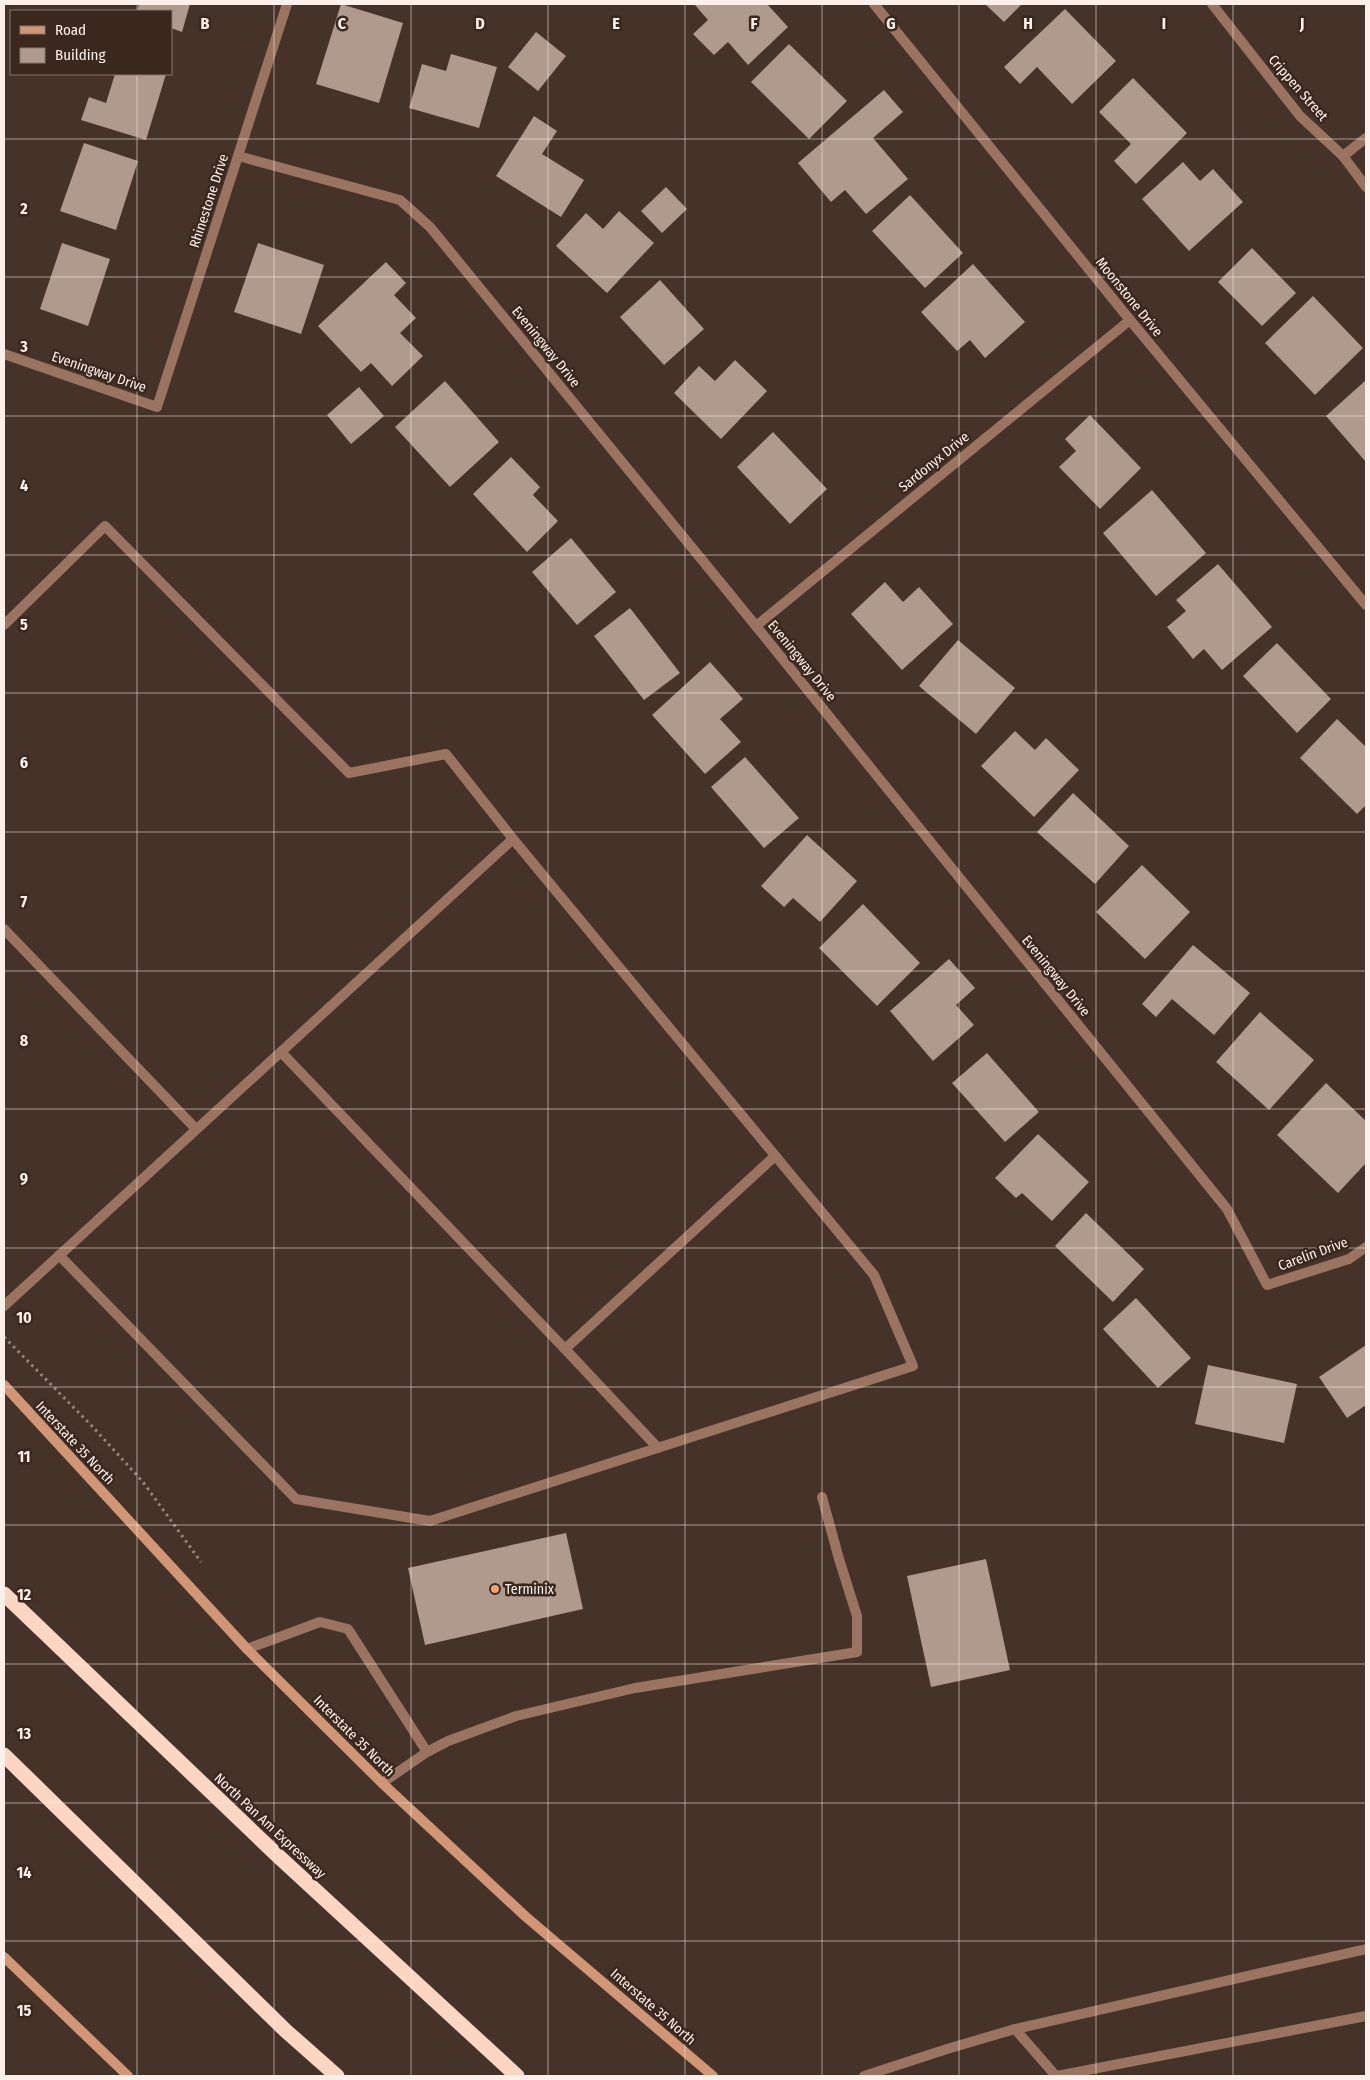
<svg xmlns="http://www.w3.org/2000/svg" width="1370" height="2080" viewBox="0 0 1370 2080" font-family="'Fira Sans Condensed',sans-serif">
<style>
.building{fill:#b0998d}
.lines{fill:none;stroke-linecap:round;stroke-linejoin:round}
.path{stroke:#98877f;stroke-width:3;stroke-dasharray:2.5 4;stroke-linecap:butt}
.service{stroke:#9a7460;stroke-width:10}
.minor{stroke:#9a7460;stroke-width:10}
.secondary{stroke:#d19676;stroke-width:10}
.motorway{stroke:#fcd6c3;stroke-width:15}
.grid{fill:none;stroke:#fdf0ea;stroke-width:1;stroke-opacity:0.55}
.poi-dot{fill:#f0a279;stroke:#3a281e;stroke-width:2}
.labels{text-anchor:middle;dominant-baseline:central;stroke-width:5;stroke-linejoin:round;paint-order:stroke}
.street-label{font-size:14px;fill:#fdf0ea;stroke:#3a281e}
.poi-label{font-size:14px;fill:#fdf0ea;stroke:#3a281e;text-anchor:start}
.grid-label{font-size:16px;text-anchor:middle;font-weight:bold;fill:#fdf0ea;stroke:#3a281e;stroke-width:5;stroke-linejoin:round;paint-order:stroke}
</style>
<rect width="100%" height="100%" fill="#453228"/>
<g class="building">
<polygon points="139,4 190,4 182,32 171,28 171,11 137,11"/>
<polygon points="341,4 403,23 379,103 316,84"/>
<polygon points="696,4 767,4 788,27 748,65 728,42 714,55 693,34 708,20 695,5"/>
<polygon points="985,4 1022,4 1004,22"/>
<polygon points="1065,9 1116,61 1072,104 1037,67 1020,84 1004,67"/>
<polygon points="536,32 566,56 538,91 508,67"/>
<polygon points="789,44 847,101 809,139 751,82"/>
<polygon points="451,54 497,67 479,128 409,108 422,64 446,71"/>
<polygon points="115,74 166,74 146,140 81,120 89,97 106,103"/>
<polygon points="1133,78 1187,133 1136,184 1114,161 1131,144 1099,112"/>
<polygon points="884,90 903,112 873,138 908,179 866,214 845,190 831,202 798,163"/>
<polygon points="534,116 557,131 542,154 584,180 561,217 496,176"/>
<polygon points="84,143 138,161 116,230 60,211"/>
<polygon points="1183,162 1200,181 1213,169 1243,202 1189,251 1142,199"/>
<polygon points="666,187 687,209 662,233 641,211"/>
<polygon points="910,195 963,253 925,288 872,231"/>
<polygon points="619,211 654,243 607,293 556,246 586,213 603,229"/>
<polygon points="62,243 110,259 88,326 40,309"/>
<polygon points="258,243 324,265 301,334 234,312"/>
<polygon points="1252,248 1296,293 1262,326 1218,282"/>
<polygon points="386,262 406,283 394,295 416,318 400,333 423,356 392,386 371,363 361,372 318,326"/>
<polygon points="973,264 1025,322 985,358 970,340 957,351 921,312"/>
<polygon points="660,280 704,329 664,365 620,317"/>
<polygon points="1313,296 1363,348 1315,395 1265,343"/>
<polygon points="735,360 767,391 721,439 674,393 699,366 715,381"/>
<polygon points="1366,380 1366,462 1326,416"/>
<polygon points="445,381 499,442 450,487 395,427"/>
<polygon points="359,387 384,416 351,444 327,415"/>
<polygon points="1090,415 1141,468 1100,509 1059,467 1076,451 1065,439"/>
<polygon points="773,432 827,489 790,524 737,467"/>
<polygon points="511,457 540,487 533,495 558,521 527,552 473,494"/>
<polygon points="1152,490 1206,553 1156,596 1103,533"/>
<polygon points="571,538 616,592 577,625 532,572"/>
<polygon points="1218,564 1272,627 1222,670 1204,649 1193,659 1167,627 1186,611 1176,600"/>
<polygon points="885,582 903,602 919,587 953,624 902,670 851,614"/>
<polygon points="630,608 680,673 644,700 594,636"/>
<polygon points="958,640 1015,688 976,734 919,686"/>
<polygon points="1277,643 1331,699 1297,733 1243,676"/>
<polygon points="710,662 743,699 720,719 741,742 705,774 652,715"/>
<polygon points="1337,719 1366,747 1366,805 1357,814 1300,758"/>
<polygon points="1015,731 1035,750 1046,738 1079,770 1034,817 981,766"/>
<polygon points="745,757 799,818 764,848 711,787"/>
<polygon points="1073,793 1129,846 1095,884 1037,832"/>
<polygon points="807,835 857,881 820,922 793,898 784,907 761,886"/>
<polygon points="1142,865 1190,912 1145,959 1096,912"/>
<polygon points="863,904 920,963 877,1006 819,948"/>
<polygon points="1193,945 1250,993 1214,1035 1172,999 1156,1017 1142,1004"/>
<polygon points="949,959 975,988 956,1005 974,1025 933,1061 890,1011"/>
<polygon points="1260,1012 1314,1060 1269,1110 1216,1062"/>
<polygon points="987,1053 1039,1112 1005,1142 952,1083"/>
<polygon points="1326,1083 1366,1121 1366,1163 1338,1193 1277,1135"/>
<polygon points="1038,1134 1089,1182 1052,1221 1022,1193 1016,1198 995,1178"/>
<polygon points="1086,1213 1144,1269 1113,1302 1055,1246"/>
<polygon points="1136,1298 1191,1358 1158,1388 1103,1329"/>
<polygon points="1366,1345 1366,1405 1347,1418 1319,1377"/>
<polygon points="1208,1365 1297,1384 1284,1443 1195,1424"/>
<polygon points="566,1533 583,1609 425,1645 408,1568"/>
<polygon points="986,1559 1010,1670 931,1687 907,1576"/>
</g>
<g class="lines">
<polyline class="path" points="4,1337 91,1425 143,1482 201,1562"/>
<g class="service">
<polyline points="4,625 105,526 349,773 446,754 513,839 4,1306"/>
<polyline points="4,929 196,1129"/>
<polyline points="281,1052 565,1349 775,1156"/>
<polyline points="59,1255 296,1499 430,1521 913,1366 874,1275 513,839"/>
<polyline points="565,1349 658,1448"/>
<polyline points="247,1649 320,1622 348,1629 427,1752"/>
<polyline points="382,1783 427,1752 448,1741 516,1716 635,1688 857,1652 857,1616 839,1559 822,1497"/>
<polyline points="1015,2029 1056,2076"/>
<polyline points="864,2076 947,2049 1015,2029 1366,1949"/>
<polyline points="1057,2076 1366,2016"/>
</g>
<g class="minor">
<polyline points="874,4 1130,320 1366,605"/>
<polyline points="1212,4 1300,116 1343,156 1366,187"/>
<polyline points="238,156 400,200 430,227 756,626 1227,1209 1267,1285 1349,1259 1366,1247"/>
<polyline points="1343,156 1366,138"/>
<polyline points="4,354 157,407 287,4"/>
<polyline points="756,626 1130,320"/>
</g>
<g class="secondary">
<polyline points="4,1385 247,1649 382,1783 525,1916 713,2076"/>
<polyline points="4,1957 128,2076"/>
</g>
<g class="motorway">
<polyline points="4,1594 277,1855 517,2076"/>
<polyline points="4,1755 286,2031 337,2076"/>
</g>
</g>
<path class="grid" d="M137,4v7M274,4v2072M411,4v2072M548,4v2072M685,4v2072M822,4v2072M959,4v2072M1096,4v2072M1233,4v2072M137,74v2002M4,139h1362M4,277h1362M4,416h1362M4,555h1362M4,693h1362M4,832h1362M4,971h1362M4,1109h1362M4,1248h1362M4,1387h1362M4,1525h1362M4,1664h1362M4,1803h1362M4,1941h1362"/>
<circle class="poi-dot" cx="495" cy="1589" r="5"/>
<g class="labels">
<g class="street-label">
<text transform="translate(1298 88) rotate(49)">Crippen Street</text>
<text transform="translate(209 201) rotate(-72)">Rhinestone Drive</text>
<text transform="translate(1129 297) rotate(51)">Moonstone Drive</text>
<text transform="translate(546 347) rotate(51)">Eveningway Drive</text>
<text transform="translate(99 372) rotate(19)">Eveningway Drive</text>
<text transform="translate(934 462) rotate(-39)">Sardonyx Drive</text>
<text transform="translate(802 661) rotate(51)">Eveningway Drive</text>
<text transform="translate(1056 976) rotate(51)">Eveningway Drive</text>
<text transform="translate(1313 1254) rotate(-20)">Carelin Drive</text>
<text transform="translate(75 1443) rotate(47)">Interstate 35 North</text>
<text transform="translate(354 1736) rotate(45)">Interstate 35 North</text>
<text transform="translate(270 1826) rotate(43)">North Pan Am Expressway</text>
<text transform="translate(653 2007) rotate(41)">Interstate 35 North</text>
</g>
<g class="poi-label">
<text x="505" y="1589">Terminix</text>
</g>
</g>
<g class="grid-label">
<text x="205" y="29">B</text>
<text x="342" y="29">C</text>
<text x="480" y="29">D</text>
<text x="616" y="29">E</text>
<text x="754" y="29">F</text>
<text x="891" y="29">G</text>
<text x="1028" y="29">H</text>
<text x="1164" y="29">I</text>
<text x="1302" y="29">J</text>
<text x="24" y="214">2</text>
<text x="24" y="352">3</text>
<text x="24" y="491">4</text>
<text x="24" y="630">5</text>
<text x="24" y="768">6</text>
<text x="24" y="907">7</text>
<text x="24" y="1046">8</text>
<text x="24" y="1184">9</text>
<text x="24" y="1323">10</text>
<text x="24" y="1462">11</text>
<text x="24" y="1600">12</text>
<text x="24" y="1739">13</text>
<text x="24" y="1878">14</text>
<text x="24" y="2016">15</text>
</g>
<rect width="1370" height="2080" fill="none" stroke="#fdf0ea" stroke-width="10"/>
<rect x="10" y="10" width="162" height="65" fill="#3a281e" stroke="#887870"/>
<rect x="20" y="26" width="25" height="8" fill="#d19676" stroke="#887870"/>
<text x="55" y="35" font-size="15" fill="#fdf0ea">Road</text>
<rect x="20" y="48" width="25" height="15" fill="#b0998d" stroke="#887870"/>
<text x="55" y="60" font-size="15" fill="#fdf0ea">Building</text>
</svg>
